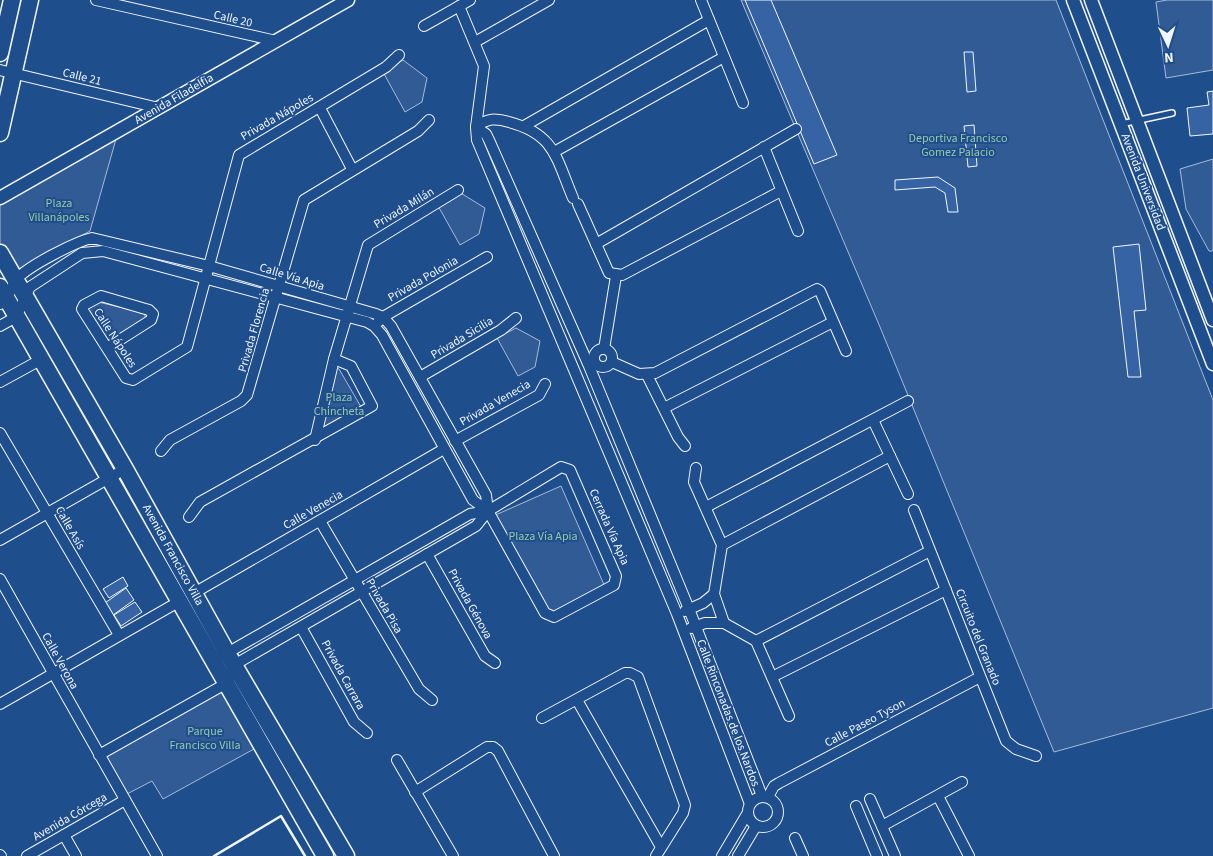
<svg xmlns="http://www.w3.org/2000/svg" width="1213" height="856" viewBox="0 0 1213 856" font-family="'Source Sans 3',sans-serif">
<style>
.built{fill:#305b95;stroke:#a8bbd7}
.building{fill:#3563a3;stroke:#f2f6ff}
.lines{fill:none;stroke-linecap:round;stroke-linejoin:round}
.service-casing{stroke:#f2f6ff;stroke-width:8}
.minor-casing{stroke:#f2f6ff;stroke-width:12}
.tertiary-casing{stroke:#f2f6ff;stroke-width:15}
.primary-casing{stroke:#f2f6ff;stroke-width:19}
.service{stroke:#1f4e8c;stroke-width:5}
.minor{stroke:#1f4e8c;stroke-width:10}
.tertiary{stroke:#1f4e8c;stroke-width:12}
.primary{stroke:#1f4e8c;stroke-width:16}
.wall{stroke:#f2f6ff;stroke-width:2.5}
.labels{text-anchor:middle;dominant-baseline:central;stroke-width:4;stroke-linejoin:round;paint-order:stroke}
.street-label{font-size:12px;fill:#f2f6ff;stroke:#1f4e8c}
.park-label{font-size:12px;fill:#97c8a6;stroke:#1f4e8c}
</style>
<rect width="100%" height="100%" fill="#1f4e8c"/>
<g class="built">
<polygon points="741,0 1056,0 1213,400 1213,708 1054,752 880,327"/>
<polygon points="1167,0 1213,0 1213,70 1166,78 1156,2"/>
<polygon points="403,60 427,78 422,102 405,112 383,72"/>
<polygon points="116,139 90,231 9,274 0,255 0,204"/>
<polygon points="1213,159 1213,251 1209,251 1186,209 1180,169"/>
<polygon points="459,192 485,208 479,234 460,245 437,204"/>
<polygon points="94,301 144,313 146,319 99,345 78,310"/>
<polygon points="516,328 540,341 535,367 518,376 497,338"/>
<polygon points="330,365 339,369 364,412 311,440"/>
<polygon points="561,486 605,587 544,619 491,517"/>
<polygon points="220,690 254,749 163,799 152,781 127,794 105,757"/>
</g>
<g class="building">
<polygon points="745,0 771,0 837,155 814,164"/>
<polygon points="964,52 973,52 976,91 967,92"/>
<polygon points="1213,91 1213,134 1190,136 1187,108 1209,105 1207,92"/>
<polygon points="974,125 977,166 968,167 964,126"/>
<polygon points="938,177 955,188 958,212 948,212 945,193 935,187 895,190 895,180"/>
<polygon points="1139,244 1146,310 1134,311 1141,377 1128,377 1113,247"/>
<polygon points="123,577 128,586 109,598 103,589"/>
<polygon points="126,588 134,600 113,615 105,603"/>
<polygon points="135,602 142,612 121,626 114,615"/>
</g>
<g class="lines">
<defs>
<polyline id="service" points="1121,124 1172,113"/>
<g id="minor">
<polyline points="96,0 276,41"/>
<polyline points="701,0 743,103"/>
<polyline points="459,6 484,66 476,127 477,140 677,614 750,804"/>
<polyline points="424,26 470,0"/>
<polyline points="475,42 549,0"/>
<polyline points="0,70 159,108"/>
<polyline points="320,108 352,169"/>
<polyline points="524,126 709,20"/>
<polyline points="476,127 486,134 489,140 589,366 689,609 762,796"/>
<path d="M476,127c11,-9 20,-9 33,-5 46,12 47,36 64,76"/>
<polyline points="764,147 798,231"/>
<polyline points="554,152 724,57"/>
<polyline points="578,204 609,273 622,275 781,191"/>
<polyline points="596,244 796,129"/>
<path d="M0,304c11,-6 9,-16 17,-25 11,-13 58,-37 75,-41l117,28 167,48 7,3 8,9 95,169 2,16 57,102 9,4 60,-32 2,-9 -46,-106 -9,-3 -73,44 -12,15 -242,139 -7,18 -128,72"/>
<polyline points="378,322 383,317 487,257"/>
<polyline points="0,326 16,317 30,287 82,253 103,251 367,322 374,326 382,335 473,500 488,511"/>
<polyline points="107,348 151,320 153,314 149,310 101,296 84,305 82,309 126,378 133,380 187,347 239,155 386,67 399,55"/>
<circle cx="603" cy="358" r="9"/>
<polyline points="604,349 616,276"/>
<polyline points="612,362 639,374 655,373 817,289 820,291 846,351"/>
<polyline points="647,375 678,437 685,446"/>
<polyline points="420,377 501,330 516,318"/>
<polyline points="0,382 42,359"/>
<polyline points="664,408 833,322"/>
<polyline points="873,420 908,494"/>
<polyline points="0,433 119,635"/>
<polyline points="315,440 334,359 368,245 458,190"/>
<polyline points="455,441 539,395 545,384"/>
<polyline points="161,451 170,440 241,401 247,395 304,200 418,131 429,120"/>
<polyline points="696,468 694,482 722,545 714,594 724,623"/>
<polyline points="706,507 908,401"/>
<polyline points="914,510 1006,741 1016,749 1036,756"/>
<polyline points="189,517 200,502 372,406 351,366 334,359"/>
<polyline points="320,521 419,689 432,700"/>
<polyline points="0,540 125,469"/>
<polyline points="722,545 890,456"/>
<polyline points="427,554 485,656 495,663"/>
<polyline points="0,579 157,856"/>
<polyline points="194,593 444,449"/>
<polyline points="685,611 703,603 714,594"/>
<polyline points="301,627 354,722 367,733"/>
<polyline points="691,628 705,623 724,623 756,641 789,716"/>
<polyline points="756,641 930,551"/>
<polyline points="222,656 470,514 488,511"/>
<polyline points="772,677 946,590"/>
<polyline points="577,700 661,847"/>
<polyline points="0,704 180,601"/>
<polyline points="542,718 625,673 630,673 638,677 685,805 683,813 656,856"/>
<polyline points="397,760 453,856"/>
<polyline points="415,792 487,747 493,747 498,751 554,856"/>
<polyline points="938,796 969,856"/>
<circle cx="763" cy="812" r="15"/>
<polyline points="768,797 774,786 779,783 980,677"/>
<polyline points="870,799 895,856"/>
<polyline points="856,806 877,856"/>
<polyline points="882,826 962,782"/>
<polyline points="64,835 76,856"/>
<polyline points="795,838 803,856"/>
<polyline points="0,855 1,856"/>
<polyline points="27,856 125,800"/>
<polyline points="722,856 747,814"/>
<polyline points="738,856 756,826"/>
</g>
<g id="tertiary">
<polyline points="1073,0 1213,364"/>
<polyline points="1091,0 1213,320"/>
<polyline points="0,198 348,0"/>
</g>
<g id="primary">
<polyline points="0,53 12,0"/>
<polyline points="0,133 30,0"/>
<polyline points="0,253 125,469 227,653 346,856"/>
<polyline points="0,287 325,856"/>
</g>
</defs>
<use href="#service" class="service-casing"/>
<use href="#minor" class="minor-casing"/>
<use href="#tertiary" class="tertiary-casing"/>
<use href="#primary" class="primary-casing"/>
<use href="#service" class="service"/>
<use href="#minor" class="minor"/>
<use href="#tertiary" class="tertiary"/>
<use href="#primary" class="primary"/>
<polyline class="wall" points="214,856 281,816 305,856"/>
</g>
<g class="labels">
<g class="street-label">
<text transform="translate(233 19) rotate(13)">Calle 20</text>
<text transform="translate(82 77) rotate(14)">Calle 21</text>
<text transform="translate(174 99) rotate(-30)">Avenida Filadelfia</text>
<text transform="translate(277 117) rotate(-30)">Privada Nápoles</text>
<text transform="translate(1143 182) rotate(69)">Avenida Universidad</text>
<text transform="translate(404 208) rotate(-31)">Privada Milán</text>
<text transform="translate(292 277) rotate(17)">Calle Vía Apia</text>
<text transform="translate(423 279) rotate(-30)">Privada Polonia</text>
<text transform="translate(254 330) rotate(-74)">Privada Florencia</text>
<text transform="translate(115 338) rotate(57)">Calle Nápoles</text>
<text transform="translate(462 338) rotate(-31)">Privada Sicilia</text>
<text transform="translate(495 403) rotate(-30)">Privada Venecia</text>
<text transform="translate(313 510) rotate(-30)">Calle Venecia</text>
<text transform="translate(609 527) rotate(66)">Cerrada Vía Apia</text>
<text transform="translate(70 528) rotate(60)">Calle Asís</text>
<text transform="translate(173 555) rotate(61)">Avenida Francisco Villa</text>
<text transform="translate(470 604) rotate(61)">Privada Génova</text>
<text transform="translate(384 606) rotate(60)">Privada Pisa</text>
<text transform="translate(978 637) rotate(68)">Circuito del Granado</text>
<text transform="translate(60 661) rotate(61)">Calle Verona</text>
<text transform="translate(343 675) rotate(61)">Privada Carrara</text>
<text transform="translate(728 713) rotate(69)">Calle Rinconadas de los Nardos</text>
<text transform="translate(865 723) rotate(-28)">Calle Paseo Tyson</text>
<text transform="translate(70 817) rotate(-30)">Avenida Córcega</text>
</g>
<g class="park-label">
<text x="958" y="138">Deportiva Francisco<tspan x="958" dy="14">Gomez Palacio</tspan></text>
<text x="59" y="203">Plaza<tspan x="59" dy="14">Villanápoles</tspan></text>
<text x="339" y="397">Plaza<tspan x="339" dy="14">Chincheta</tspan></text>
<text x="543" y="536">Plaza Vía Apia</text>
<text x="205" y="731">Parque<tspan x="205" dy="14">Francisco Villa</tspan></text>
</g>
</g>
<g transform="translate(1168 45) rotate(176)" stroke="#1f4e8c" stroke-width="4" paint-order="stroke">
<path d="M0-4L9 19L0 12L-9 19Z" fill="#f2f6ff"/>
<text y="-8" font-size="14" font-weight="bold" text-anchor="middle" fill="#f2f6ff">N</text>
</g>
</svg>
